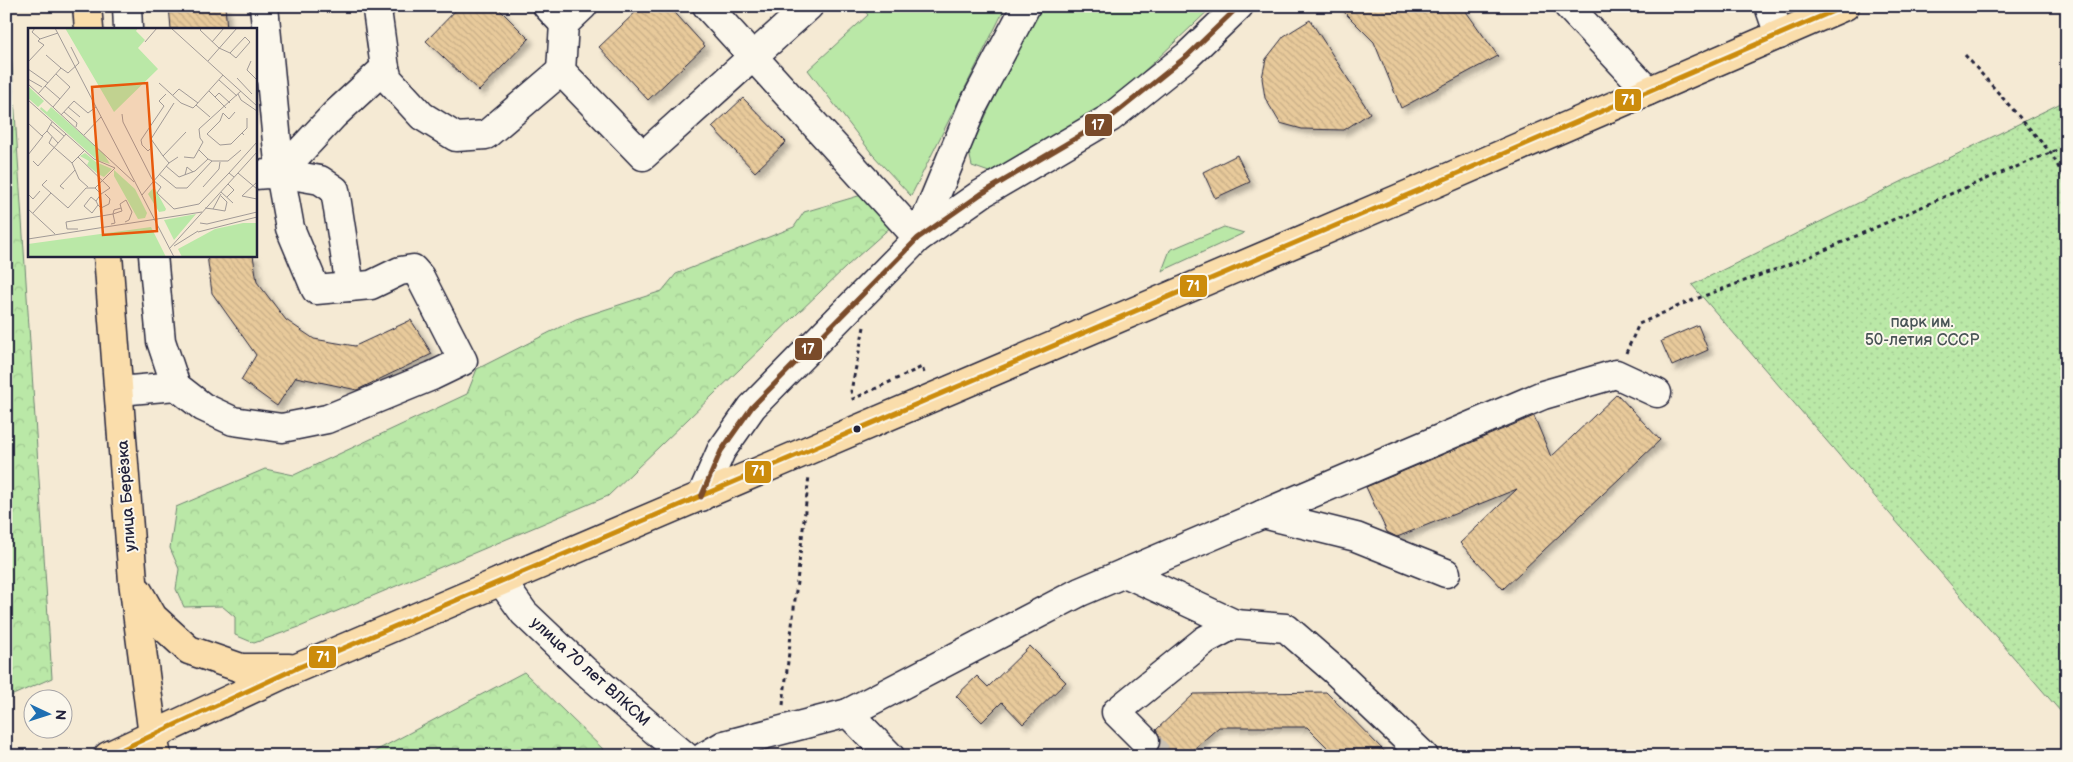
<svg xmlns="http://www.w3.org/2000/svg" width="2073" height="762" viewBox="0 0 2073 762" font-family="'Balsamiq Sans',sans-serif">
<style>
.green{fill:#bae8a7;stroke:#6e8571}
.forest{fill:url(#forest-crowns);stroke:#6e8571}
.park{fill:url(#park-dots);stroke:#6e8571}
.building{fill:url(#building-back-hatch);stroke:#22223b;filter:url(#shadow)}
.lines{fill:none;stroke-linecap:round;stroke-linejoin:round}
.minor-tunnel{stroke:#cbc2b5;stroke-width:28;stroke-dasharray:28 14;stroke-linecap:butt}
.minor-casing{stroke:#22223b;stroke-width:31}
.major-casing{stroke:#22223b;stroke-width:31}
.path{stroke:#22223b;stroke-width:3;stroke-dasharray:4 4;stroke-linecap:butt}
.minor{stroke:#fbf7ec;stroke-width:28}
.major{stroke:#faddab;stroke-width:28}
.bus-1-casing{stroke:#fbf7ec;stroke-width:9}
.bus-2-casing{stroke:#fbf7ec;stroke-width:9}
.bus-1{stroke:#cc8c0c;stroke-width:5}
.bus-2{stroke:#7a4b2a;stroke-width:5}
.bus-dot{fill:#22223b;stroke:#fbf7ec;stroke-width:2}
.labels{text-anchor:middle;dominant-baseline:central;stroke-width:4;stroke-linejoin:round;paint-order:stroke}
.park-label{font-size:16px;fill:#485456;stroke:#fbf7ec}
.street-label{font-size:16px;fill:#22223b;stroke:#fbf7ec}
.inset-road{fill:none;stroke:#a19a97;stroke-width:1}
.view{fill:#e8590c;fill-opacity:0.15;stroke:#e8590c;stroke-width:2.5}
.inset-edge{fill:none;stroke:#22223b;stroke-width:2.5}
.line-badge{stroke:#fbf7ec;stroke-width:2}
.badge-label{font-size:14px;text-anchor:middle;font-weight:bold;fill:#fff}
</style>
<defs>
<pattern id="forest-crowns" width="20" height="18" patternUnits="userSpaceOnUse" patternTransform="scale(1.25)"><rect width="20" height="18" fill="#bae8a7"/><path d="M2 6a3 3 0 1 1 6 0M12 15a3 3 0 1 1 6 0" fill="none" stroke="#a0c791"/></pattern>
<pattern id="park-dots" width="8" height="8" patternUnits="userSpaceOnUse" patternTransform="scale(1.25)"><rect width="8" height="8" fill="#bae8a7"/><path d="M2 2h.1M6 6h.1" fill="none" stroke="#a0c791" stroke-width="1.8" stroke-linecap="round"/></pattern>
<pattern id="building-back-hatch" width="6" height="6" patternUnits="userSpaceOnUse" patternTransform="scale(1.25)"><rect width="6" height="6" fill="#e8ca9b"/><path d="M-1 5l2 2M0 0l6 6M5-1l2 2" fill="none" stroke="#c7ad86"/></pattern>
<filter id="shadow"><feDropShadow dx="4.5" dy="4.5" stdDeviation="2.5" flood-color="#0004"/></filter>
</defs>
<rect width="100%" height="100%" fill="#f5ead4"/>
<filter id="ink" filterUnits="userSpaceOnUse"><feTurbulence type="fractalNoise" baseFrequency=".02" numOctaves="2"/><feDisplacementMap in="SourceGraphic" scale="10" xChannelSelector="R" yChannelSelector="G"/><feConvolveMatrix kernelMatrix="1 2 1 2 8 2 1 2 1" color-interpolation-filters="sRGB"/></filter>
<g filter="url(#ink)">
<g class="green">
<polygon points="861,6 1006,6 911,196 873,155 808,70 868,15"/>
<polygon points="1037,6 1213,6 1118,96 1062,132 989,172 972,166 969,152"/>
<polygon points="1224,227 1244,233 1162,271 1170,250"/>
</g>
<g class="forest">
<polygon points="6,6 8,6 52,678 6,698"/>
<polygon points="865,194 893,225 848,265 608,496 302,626 254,643 235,635 235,617 222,606 184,607 176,589 179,569 170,548 176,507 265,469 294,475 467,394 477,369 576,319 662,291 676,274 794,227 804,212"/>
<polygon points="524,672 610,756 366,756"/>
</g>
<polygon class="park" points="2067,100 2067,719 1692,285"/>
<g class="building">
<polygon points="169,6 225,6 227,29 171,29"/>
<polygon points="460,6 496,6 529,39 479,91 426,41"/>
<polygon points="642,6 669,6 705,46 648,100 599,47"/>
<polygon points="1338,6 1462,6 1498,56 1401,108 1374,42"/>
<polygon points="1310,20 1370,113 1344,130 1302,129 1280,123 1265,98 1262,78 1266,59 1284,36"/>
<polygon points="743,98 786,142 755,172 712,127"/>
<polygon points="1237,155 1250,182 1215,198 1203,172"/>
<polygon points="207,255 253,255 257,282 286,320 314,339 355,346 411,320 432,354 357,390 296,377 277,406 241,380 256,355 212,293"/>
<polygon points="1698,325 1708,350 1672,366 1661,341"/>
<polygon points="1617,394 1660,440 1503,589 1460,543 1517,489 1397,537 1387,532 1366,487 1534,416 1551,457"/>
<polygon points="1030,646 1066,682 1023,724 1002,702 982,722 956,696 977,676 988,687"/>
<polygon points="1326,692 1389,756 1336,756 1307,727 1219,727 1186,756 1150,756 1156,752 1160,745 1160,737 1156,730 1194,694"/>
</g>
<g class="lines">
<polyline class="minor-tunnel" points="1145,741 1159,756"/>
<defs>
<g id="minor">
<polyline points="127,6 128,29"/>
<polyline points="264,6 280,173"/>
<polyline points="381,6 377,10 385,68 388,79 422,116 456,137 486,135 561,71"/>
<polyline points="547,6 564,24 583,6"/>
<polyline points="707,6 918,238 972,108 1026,6"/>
<polyline points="1568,6 1648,91"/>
<polyline points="1769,6 1779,35"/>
<polyline points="564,24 561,71 643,156 809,6"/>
<polyline points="280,173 320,180 335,190 350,287"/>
<polyline points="280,173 334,115 385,68"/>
<polyline points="153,255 161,341 176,386 203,407 233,421 282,428 327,419 432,376 463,361 420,277 413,269 400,271 371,285 316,290 290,228 280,173 255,175"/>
<polyline points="119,391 176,386"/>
<polyline points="701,497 721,451 752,407 918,238 981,194 1110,118 1187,56 1239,6"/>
<polyline points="1263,514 1356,537 1446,573"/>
<polyline points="1125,573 1235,624"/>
<polyline points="501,581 524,613 584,670 685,756"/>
<polyline points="848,713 890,756"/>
<polyline points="1145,741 1116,712 1205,640 1235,624 1286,628 1333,669 1424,756"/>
<polyline points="705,756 724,745 848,713 1080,592 1543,395 1616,374 1657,393"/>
</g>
<g id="major">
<polyline points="87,6 89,29"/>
<polyline points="108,255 133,581 153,736 157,756"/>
<polyline points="138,591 153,617 189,650 241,668 289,668"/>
<polyline points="108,756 297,668 1424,188 1845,6"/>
</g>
</defs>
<use href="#minor" class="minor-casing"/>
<use href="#major" class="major-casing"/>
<g class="path">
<polyline points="1965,55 2051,153 2067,183"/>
<polyline points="864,327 851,391 853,399 922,367 925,376"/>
<polyline points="1626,353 1639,324 1685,303 1809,257 1955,192 2067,146"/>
<polyline points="783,705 809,476"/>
</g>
<use href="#minor" class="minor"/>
<use href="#major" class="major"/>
<defs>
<polyline id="bus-1" points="108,756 297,668 1424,188 1845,6"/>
<polyline id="bus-2" points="701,497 721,451 752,407 918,238 981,194 1110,118 1187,56 1239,6"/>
</defs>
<use href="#bus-1" class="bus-1-casing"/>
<use href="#bus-2" class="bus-2-casing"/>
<use href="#bus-1" class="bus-1"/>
<use href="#bus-2" class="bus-2"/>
</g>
</g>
<circle class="bus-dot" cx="857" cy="429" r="4.5"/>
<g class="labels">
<g class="park-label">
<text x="1922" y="322">парк им.<tspan x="1922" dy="18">50-летия СССР</tspan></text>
</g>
<g class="street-label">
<text transform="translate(127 496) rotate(-94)">улица Берёзка</text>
<text transform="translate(590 672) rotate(42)">улица 70 лет ВЛКСМ</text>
</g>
</g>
<g transform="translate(28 28)">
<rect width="229" height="229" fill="#f5ead4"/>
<path d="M0,58l16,15 -6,6 -10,-9zM13,79l6,5 4,-5 53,47 6,10 -13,-4 -57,-51zM57,125l11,9 16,7 -8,8 -6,-3 -11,-9 2,-4 -9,-5z" fill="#bae8a7"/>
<path d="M86,142l21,19 12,24 -2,5 -7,1 -24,-43zM126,159l12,22 -1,2 -6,1 -11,-18zM168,186l-22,26 -10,-20zM215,195h14v34h-75l-4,-8 37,-20zM123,199l15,30h-138v-13z" fill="#bae8a7"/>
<path d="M37,0h73l-2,3 9,9 -7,8 20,21 -44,43z" fill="#bae8a7"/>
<path class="inset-road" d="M7,0l-3,4 8,7 18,-6M27,0l119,229M143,0l86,78M174,0l-2,2 19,18 11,5 15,-16 5,5 -14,16 -6,-5M117,14l12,-14M184,14l12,-14M180,33l29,-33M223,33l-4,9 10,10M0,34l16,-17 -6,-4 2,-2M33,40l7,5 11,-10 -8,-16M0,41l20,14M209,50l15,16M0,51l14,8M191,52l18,16M131,55l22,20 12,5 3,-3 14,12M0,56l106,98M17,58l15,13M181,63l17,17M10,66l23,-26 -15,-13M210,66l3,6 16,11M145,67l6,-6 19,14M187,69l4,-4 11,10M0,72l66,59 21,9 -20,20 6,6 -5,7 -5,-4 -7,9 8,7 6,-8 -2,-4M168,77l27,-30M25,79l17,-20 -14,-13M40,79l12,10M36,84l13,11 -1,4M195,85l-3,8 -13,13 13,11 11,-1 11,-11 2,2M195,85l6,6 6,-7M94,86l1,8 29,57 9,8 -4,6 17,16 25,-5 30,-31M33,87l13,-14 14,12 8,-6M24,94l-5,9 11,12M0,95l14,13 5,-5M22,96l14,12M214,105l5,-5v-10M56,107l17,-18M24,109l-3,6 23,20 12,-12M122,121l-2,2 -6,-6 -1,-5 23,-34 -5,-5 7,-7M0,127l15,-19M135,128l-12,-17 23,-36M50,129l32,31 -9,6M156,129l10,1 9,-16 -3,-4 -1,-9 42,-38M5,133l5,5 28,-32M184,133h16l13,-11M44,135l7,16 9,8M141,135l-6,-7 23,-24M138,138l13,11 16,-6 13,-12 -9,-9M210,145l19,16M131,146l17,14h11l25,-27 -4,-2M157,147l2,-8 6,5M206,149l-5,-4 28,-31M19,152l-5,5 9,8M229,154l-15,14 15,3M175,159l16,-18 1,-7M36,161l-4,-3 15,-16M193,164l12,11M0,166l5,5 7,-8M114,167l27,-32 9,-6M199,169l7,-7 -6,-6M70,177l3,3 8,-4 1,-5 -5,-5M177,180l8,1 8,-15M0,181l27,25M185,181l12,2 2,-9 -6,-6M5,185l18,-20 17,15 18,-20h9M172,195l7,1 50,-12M83,196l4,-1 -2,-9 9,-3 -2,-7 6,-4 6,12 -3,8 -4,2M50,201h-11l-1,-7 47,-8 1,-4 7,-2M170,204l59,-15M0,211l174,-27M146,218l24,-15M141,221l88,-97"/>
<path class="view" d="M119,55l10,148 -54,4 -11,-148z"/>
<rect width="229" height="229" class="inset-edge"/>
</g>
<g class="line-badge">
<rect x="1614" y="88" width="28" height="24" rx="5" fill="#cc8c0c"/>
<rect x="1084" y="113" width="29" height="24" rx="5" fill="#7a4b2a"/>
<rect x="1179" y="274" width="29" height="24" rx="5" fill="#cc8c0c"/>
<rect x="794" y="337" width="29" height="24" rx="5" fill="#7a4b2a"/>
<rect x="744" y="460" width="28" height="24" rx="5" fill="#cc8c0c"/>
<rect x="308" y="645" width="29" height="24" rx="5" fill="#cc8c0c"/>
</g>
<g class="badge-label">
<text x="1628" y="105">71</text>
<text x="1098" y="130">17</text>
<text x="1193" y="291">71</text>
<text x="808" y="354">17</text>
<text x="758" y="476">71</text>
<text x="323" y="662">71</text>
</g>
<rect width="2073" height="762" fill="none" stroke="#fbf7ec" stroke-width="25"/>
<rect x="12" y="12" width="2048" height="737" fill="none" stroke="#22223b" stroke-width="2" filter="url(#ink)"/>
<g transform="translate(48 714) rotate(94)"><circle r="24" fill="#fbf7ec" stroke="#a4a2a5"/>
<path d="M0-4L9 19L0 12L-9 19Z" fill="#1f6fb2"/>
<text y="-8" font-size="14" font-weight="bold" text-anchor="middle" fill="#22223b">N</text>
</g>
</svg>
